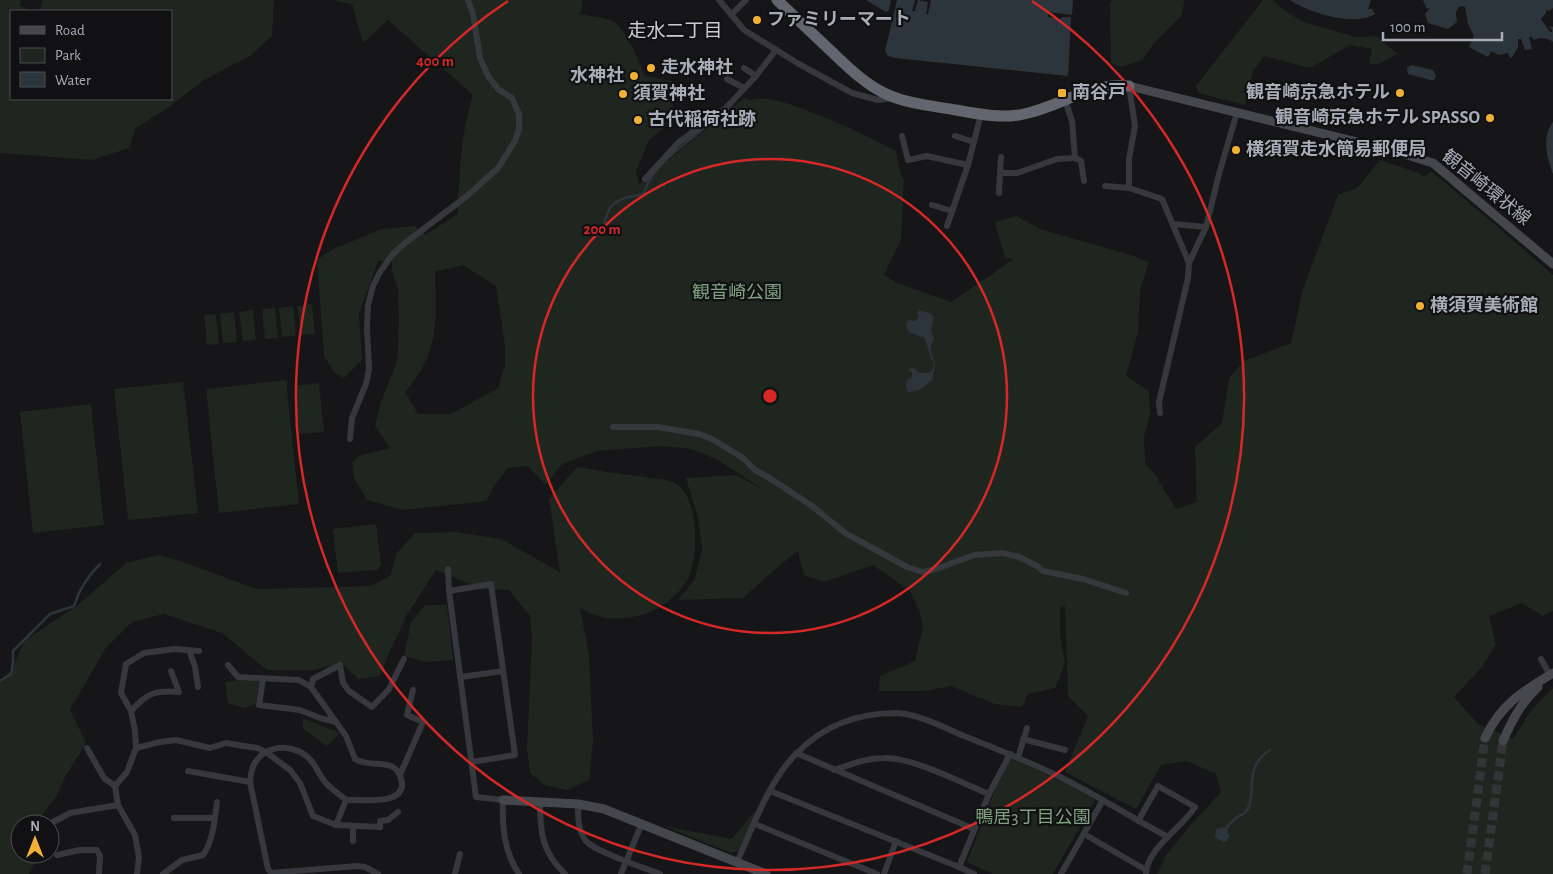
<svg xmlns="http://www.w3.org/2000/svg" width="1553" height="874" viewBox="0 0 1553 874" font-family="'Alegreya Sans','Noto Sans JP',sans-serif">
<style>
.green{fill:#1e261f;fill-rule:evenodd}
.water{fill:#2c353c}
.lines{fill:none;stroke-linecap:round;stroke-linejoin:round}
.stream{stroke:#2c353c;stroke-width:2.5}
.secondary-tunnel{stroke:#333438;stroke-width:9;stroke-dasharray:9 4.5;stroke-linecap:butt}
.street{stroke:#37383d;stroke-width:6}
.secondary{stroke:#45474d;stroke-width:9}
.highway{stroke:#63666e;stroke-width:11}
.ring{fill:none;stroke:#d62828;stroke-width:2.5}
.poi-dot{fill:#f2b134;stroke:#111113;stroke-width:2}
.labels{text-anchor:middle;dominant-baseline:central;stroke-width:4.5;stroke-linejoin:round;paint-order:stroke}
.poi-label{font-size:18px;font-weight:bold;fill:#a8adb8;stroke:#111113;text-anchor:start}
.street-label{font-size:18px;fill:#a8adb8;stroke:#111113}
.park-label{font-size:18px;fill:#7fa381;stroke:#111113}
.neighbourhood-label{font-size:19px;fill:#c9ccd4;stroke:#111113}
.centre{fill:#d62828;stroke:#111113;stroke-width:2.5}
.ring-label{font-size:15px;text-anchor:middle;font-weight:bold;fill:#d62828;stroke:#111113;stroke-width:4.5;stroke-linejoin:round;paint-order:stroke}
</style>
<rect width="100%" height="100%" fill="#161618"/>
<g class="green">
<polygon points="0,0 21,0 20,6 32,11 11,11 11,99 171,99 171,11 39,11 43,0 274,0 272,36 250,56 204,80 169,107 136,128 129,148 92,160 0,153"/>
<path d="M332,0h250v9l-3,5c10,2 22,3 31,6 16,6 29,41 35,56l32,6 -8,42 -20,16 -13,31 3,13 105,-86 7,2c23,-11 120,38 145,51l4,20 4,9 -3,60 -17,35 13,8 54,19 63,-43 -9,-1 -10,-36 21,-6 27,14 88,25 18,7 -9,28 -2,42 -12,44 23,15 1,24 -6,21 1,28 9,9 22,36 21,-7 -2,-55 27,-24 7,-45 15,-17 47,-18 12,-54 35,-94 19,-7 23,-28 39,13 5,4 7,-6 61,51 61,53v336l-10,5 -21,-13 -33,13 7,29 -15,23 -27,29 24,27 35,15 19,-30 21,-21v186h-396l10,-20 22,-27 32,-35 -5,-18 -29,-13 -26,4 -25,44 -71,-37 23,-56 -20,-20 -3,-90 -5,2v26l5,29 -10,25 -27,6 -6,13 -27,-3 -44,-18 -26,5h-46l1,-15 35,-15 8,-34 -3,-15 -10,-21 -37,-26 -49,17 -20,-7 -5,-19v-5l-7,4 -49,43 -65,2 17,-21 7,-31 -4,-30 -12,-40 50,-3 30,16 -50,-32 -25,-10 -30,-3 -65,5 -35,14 -15,20 -18,-19 -20,2 -14,18 -7,15 -84,9 -36,-10 -13,-22 -2,-16 7,-6 31,-8 -15,-22 6,-24 16,-41 2,-38 -1,-35 -6,-16v-11h-14l-19,53 3,46 -18,18 -9,-5 -11,-17 -7,-96 14,-10 51,-21 33,-3 10,9 33,-21c1,-37 3,-83 15,-119l-85,-75 -25,23 -11,-39zM463,265l33,21 9,60v20l-7,22 -47,26h-33l-13,-22c35,-40 31,-70 30,-120z"/>
<polygon points="1113,0 1185,0 1181,16 1154,43 1142,60 1121,67 1111,63 1110,2"/>
<polygon points="1263,0 1272,0 1288,13 1304,22 1356,37 1376,36 1398,54 1376,65 1369,63 1372,49 1350,45 1310,68 1264,56 1253,71 1245,105 1198,93 1196,86"/>
<polygon points="312,304 315,334 301,335 297,306"/>
<polygon points="293,306 296,336 282,337 279,308"/>
<polygon points="275,308 278,338 265,339 262,309"/>
<polygon points="253,310 256,340 243,341 239,312"/>
<polygon points="234,312 237,342 223,343 220,314"/>
<polygon points="216,314 219,344 207,345 204,315"/>
<polygon points="286,380 299,504 219,513 206,389"/>
<polygon points="183,382 198,513 128,520 114,389"/>
<polygon points="319,383 324,432 299,434 294,386"/>
<polygon points="91,404 104,525 33,533 20,412"/>
<path d="M577,467c23,4 45,7 68,10 8,2 18,2 26,4 28,10 28,70 19,93 -13,30 -50,48 -82,44 -10,-1 -20,-6 -28,-10l9,46 4,88 -4,38 -22,10 -22,-5 -15,-12 -3,-24 5,-112 -2,-21 -21,-26 -26,-1 -47,-19 -28,43 -20,42 -8,21 -22,3 -17,-16 -27,7h-47l-45,-37 -58,-19 -32,8 -27,27 -35,61 16,33 -21,34 -9,20 -21,27h-15v30h12l3,8 -6,12h-29v-194l12,-10 12,-29 54,-36 48,-42 33,-8 24,7 74,27 114,-3 19,-10 7,-23 18,-20 41,-1 45,7 59,33 -11,-73z"/>
<polygon points="376,524 381,565 377,570 338,573 333,529"/>
<polygon points="425,605 447,605 453,660 425,662 404,656 411,622"/>
<polygon points="238,680 259,681 256,703 245,708 228,703 225,682"/>
<polygon points="303,718 340,733 327,746 303,729"/>
<polygon points="1010,758 1065,783 1094,799 1094,802 1053,874 993,874 967,862 1007,759"/>
<polygon points="762,803 740,850 731,853 664,826 732,839"/>
</g>
<g class="water">
<polygon points="866,0 891,0 889,10 886,12"/>
<polygon points="897,0 915,0 912,11 915,11 918,0 928,2 926,14 928,14 931,0 1073,0 1072,15 1048,12 1048,17 1061,19 1062,17 1071,17 1068,76 895,58 888,56 885,51"/>
<path d="M1290,0h81l-3,9h4l3,5c-20,13 -66,-1 -85,-14z"/>
<path d="M1423,0h130v8l-4,3 -3,-1v3l-5,6 9,13h2v-2l-3,-4 4,1v15c-4,-4 -14,-5 -19,-2l-3,-4 -2,2 3,11 -7,1 -4,-11h-3v8l-5,9 -3,2 -2,-5 -9,2 -8,-4 -3,6 -19,-10 5,-11 -6,-12 -3,-17 -4,-1c-7,4 -5,9 -4,16l-9,7 -20,-6 -3,-9 5,-6 -3,1z"/>
<polygon points="1411,65 1433,70 1436,76 1434,80 1430,80 1408,74 1407,68"/>
<path d="M1553,122v52c-6,-16 -12,-37 0,-52z"/>
<path d="M920,310l11,4 3,4 -3,12 3,9c-10,14 7,21 -1,34v6c-8,7 -14,13 -25,13l-2,-6 1,-6 5,-3v-4l-4,-4 6,-1 5,5 11,-1 3,-4 1,-5c-6,-8 -5,-17 -10,-25l-15,-6 -3,-6 1,-4 3,-2 4,2 5,-5 -2,-4z"/>
<polygon points="1225,827 1227,827 1229,836 1227,841 1223,842 1215,837 1216,829"/>
</g>
<g class="lines">
<g class="stream">
<path d="M603,230c4,-19 5,-27 25,-33 6,-1 11,-1 16,-4 8,-29 42,-48 62,-67"/>
<path d="M0,681l11,-7 2,-11v-12l37,-37 24,-8c5,-17 14,-30 26,-42"/>
<path d="M1227,827c2,-2 5,-6 8,-8 3,-3 7,-4 10,-6 14,-16 -4,-45 25,-63"/>
</g>
<g class="secondary-tunnel">
<polyline points="1467,874 1485,738"/>
<polyline points="1485,874 1503,741"/>
</g>
<g class="street">
<polyline points="719,0 744,30 799,64 852,93 878,100 892,98"/>
<polyline points="731,15 746,0"/>
<polyline points="744,68 756,76"/>
<polyline points="727,79 744,88"/>
<polyline points="1129,86 1135,126 1129,159 1129,188 1162,199 1189,263"/>
<polyline points="684,119 694,130"/>
<polyline points="902,136 908,160 927,156 968,165"/>
<polyline points="955,136 974,142"/>
<polyline points="1001,157 1000,173 1017,173 1057,159 1075,158 1072,121 1065,100"/>
<polyline points="1075,158 1081,161 1084,181"/>
<polyline points="645,179 678,143 726,108 756,76 776,50"/>
<polyline points="1105,186 1129,188"/>
<polyline points="999,193 1000,173"/>
<polyline points="932,205 952,211"/>
<polyline points="1173,224 1206,227"/>
<polyline points="947,226 968,165 981,114"/>
<polyline points="1160,413 1159,402 1188,278 1189,263 1206,227 1219,174 1236,116"/>
<polyline points="613,427 658,427 699,434 712,439 743,458 755,470 768,477 812,506 845,533 907,567 923,572 936,569 974,555 1003,553 1019,557 1037,566 1043,571 1083,579 1126,593"/>
<polyline points="350,439 352,418 366,384 369,369 367,328 368,305 373,286 380,272 392,255 405,243 467,196 498,168 515,141 519,129 519,114 512,98 498,89 488,76 480,58 473,14 468,0"/>
<path d="M448,569l1,22 27,206 27,3c-1,26 1,52 16,74"/>
<polyline points="449,591 491,584 515,755 472,762"/>
<polyline points="189,650 195,667 198,687"/>
<polyline points="1541,659 1550,675"/>
<path d="M228,665l10,12 61,3 12,7 35,49 9,23c14,8 26,2 38,8 5,3 8,10 9,16 2,23 -41,16 -56,17 -7,-6 -15,-11 -21,-18 -5,-6 -8,-14 -13,-20 -10,-14 -31,-18 -46,-10 -12,7 -15,17 -16,30l18,87 3,4 86,-7 8,1 13,7"/>
<polyline points="461,677 503,671"/>
<polyline points="263,679 259,705 300,710 320,718 336,722"/>
<polyline points="311,687 313,679 340,665 343,683 349,691 372,707 389,689 404,659"/>
<path d="M131,711c16,-18 24,-21 48,-19l-8,-21"/>
<polyline points="1023,739 1065,750"/>
<polyline points="87,748 104,778 115,786 118,805 135,835 139,858 137,874"/>
<polyline points="136,748 160,742 176,740 210,748 226,743 257,748 266,752 290,770 300,783 313,816 336,825 380,827 380,821 388,820 398,812"/>
<polyline points="796,753 974,829"/>
<polyline points="1018,758 1027,728"/>
<path d="M834,770c16,-5 32,-12 49,-12 27,-2 79,25 106,36"/>
<polyline points="188,771 250,782"/>
<polyline points="400,775 423,722 407,715 413,690"/>
<polyline points="115,786 127,772 136,748 135,731 131,711 121,693 126,664 144,653 174,649 199,651"/>
<polyline points="770,791 959,867 974,874"/>
<path d="M540,803c0,29 2,49 25,71"/>
<path d="M578,804c0,13 0,27 8,37 10,11 58,27 74,33"/>
<polyline points="174,818 215,818"/>
<path d="M1138,821l20,-35 37,21c-13,21 -48,41 -49,67"/>
<polyline points="53,822 70,813 118,805"/>
<polyline points="755,824 877,874"/>
<polyline points="336,825 346,800"/>
<polyline points="1084,834 1146,870"/>
<polyline points="353,841 353,827"/>
<polyline points="57,855 80,850 97,850 100,856 99,874"/>
<path d="M737,862c16,-35 32,-82 60,-109 26,-27 61,-40 99,-40 23,1 47,14 68,23 33,13 66,26 98,42 36,18 70,40 106,59"/>
<polyline points="959,867 989,794 1010,754"/>
<path d="M163,874l19,-14 21,-5c10,-14 12,-36 14,-53"/>
<polyline points="455,874 460,854"/>
<polyline points="621,874 642,823"/>
<polyline points="884,874 896,841"/>
<polyline points="1061,874 1103,800"/>
</g>
<g class="secondary">
<polyline points="1129,86 1394,151 1433,163 1553,264"/>
<path d="M1485,738c16,-34 37,-46 68,-65"/>
<path d="M1503,741c9,-21 18,-38 35,-54"/>
<polyline points="503,800 578,804 604,809 766,874"/>
</g>
<path class="highway" d="M777,0c18,17 37,35 55,52 17,16 33,32 54,42 22,10 47,12 70,16 22,4 46,9 68,4 38,-8 65,-32 105,-28"/>
</g>
<g class="ring">
<circle cx="770" cy="396" r="237"/>
<path d="M1032 1A474 474 0 1 1 508 1"/>
</g>
<g class="poi-dot">
<circle cx="757" cy="20" r="5"/>
<circle cx="651" cy="68" r="5"/>
<circle cx="634" cy="76" r="5"/>
<rect x="1057" y="88" width="10" height="10" rx="2.5"/>
<circle cx="1400" cy="93" r="5"/>
<circle cx="623" cy="94" r="5"/>
<circle cx="1490" cy="118" r="5"/>
<circle cx="638" cy="120" r="5"/>
<circle cx="1236" cy="150" r="5"/>
<circle cx="1420" cy="306" r="5"/>
</g>
<g class="labels">
<g class="poi-label">
<text x="767" y="20">ファミリーマート</text>
<text x="661" y="68">走水神社</text>
<text x="624" y="76" text-anchor="end">水神社</text>
<text x="1072" y="93">南谷戸</text>
<text x="1390" y="93" text-anchor="end">観音崎京急ホテル</text>
<text x="633" y="94">須賀神社</text>
<text x="1480" y="118" text-anchor="end">観音崎京急ホテル SPASSO</text>
<text x="648" y="120">古代稲荷社跡</text>
<text x="1246" y="150">横須賀走水簡易郵便局</text>
<text x="1430" y="306">横須賀美術館</text>
</g>
<g class="street-label">
<text transform="translate(1486 188) rotate(39)">観音崎環状線</text>
</g>
<g class="park-label">
<text x="737" y="293">観音崎公園</text>
<text x="1033" y="818">鴨居3丁目公園</text>
</g>
<g class="neighbourhood-label">
<text x="675" y="31">走水二丁目</text>
</g>
</g>
<circle cx="770" cy="396" r="8" class="centre"/>
<g class="ring-label">
<text x="435" y="66">400 m</text>
<text x="602" y="234">200 m</text>
</g>
<rect x="10" y="10" width="162" height="90" fill="#111113" stroke="#4d4f55"/>
<rect x="20" y="26" width="25" height="8" fill="#45474d" stroke="#4d4f55"/>
<text x="55" y="35" font-size="15" fill="#a8adb8">Road</text>
<rect x="20" y="48" width="25" height="15" fill="#1e261f" stroke="#4d4f55"/>
<text x="55" y="60" font-size="15" fill="#a8adb8">Park</text>
<rect x="20" y="72" width="25" height="15" fill="#2c353c" stroke="#4d4f55"/>
<text x="55" y="85" font-size="15" fill="#a8adb8">Water</text>
<g transform="translate(35 839)"><circle r="24" fill="#111113" stroke="#4d4f55"/>
<path d="M0-4L9 19L0 12L-9 19Z" fill="#f2b134"/>
<text y="-8" font-size="14" font-weight="bold" text-anchor="middle" fill="#a8adb8">N</text>
</g>
<path d="M1383 32v8h119v-8" fill="none" stroke="#a8adb8" stroke-width="2.5"/>
<text x="1390" y="32" font-size="15" fill="#a8adb8" stroke="#111113" stroke-width="4" paint-order="stroke">100 m</text>
</svg>
